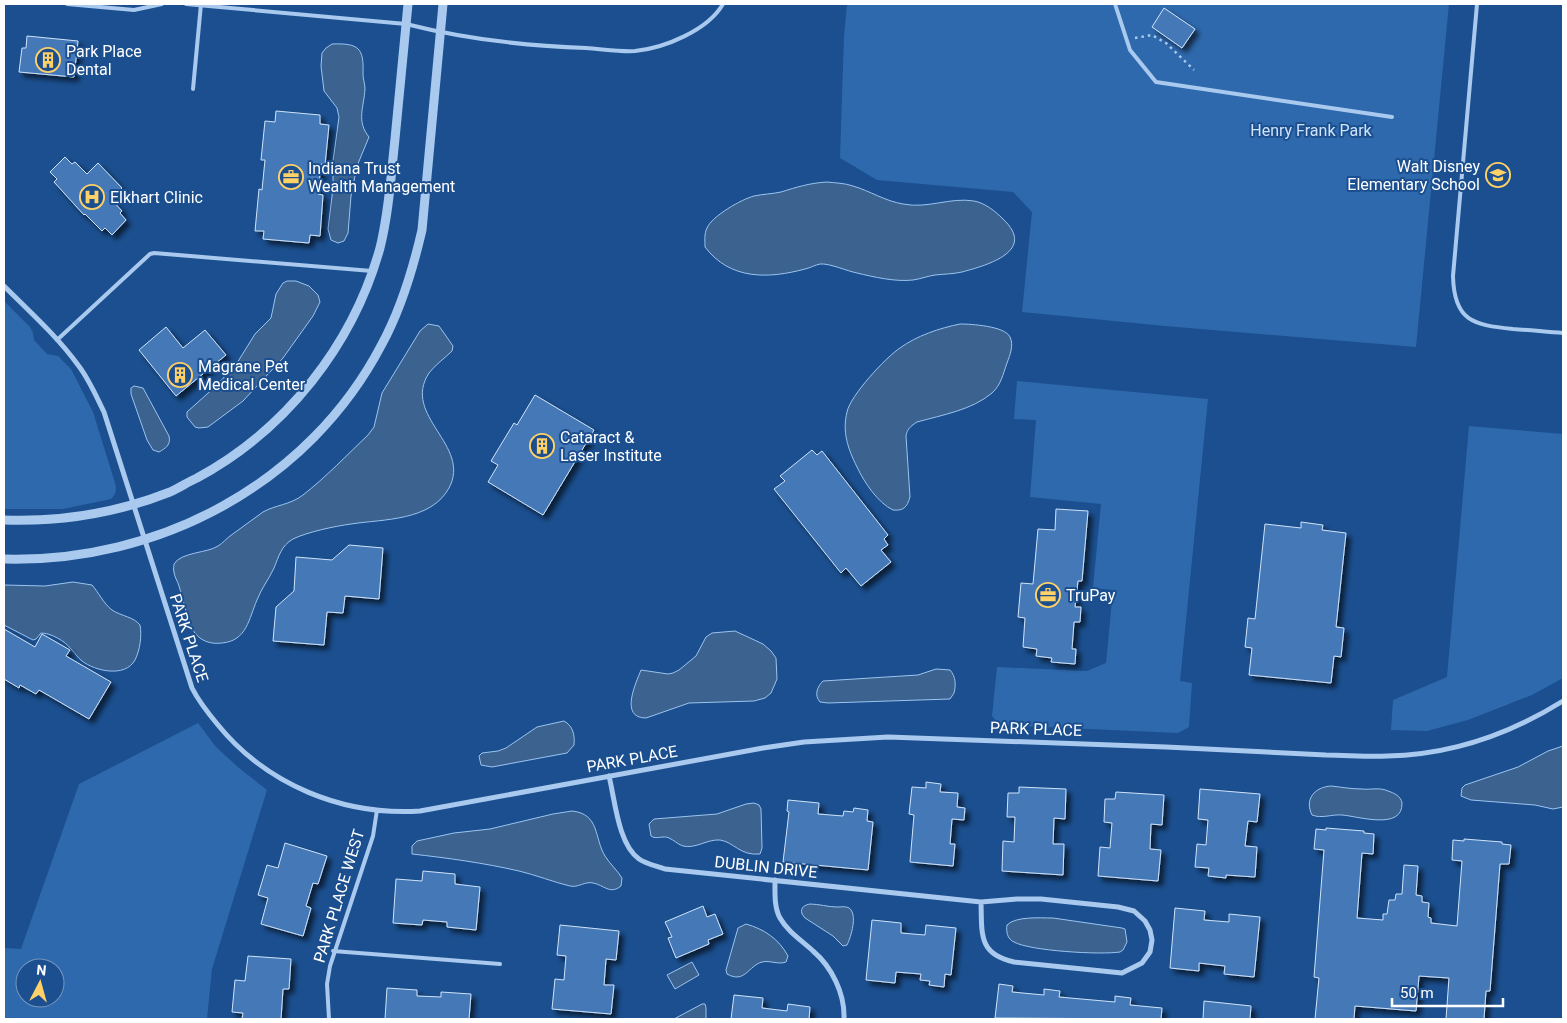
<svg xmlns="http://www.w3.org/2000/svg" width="1567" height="1023" viewBox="0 0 1567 1023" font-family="Roboto,sans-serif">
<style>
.green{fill:#2e69ad;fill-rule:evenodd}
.water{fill:#3c6290;stroke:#9cc4f0}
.building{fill:#4478b7;stroke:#cfe3fa;filter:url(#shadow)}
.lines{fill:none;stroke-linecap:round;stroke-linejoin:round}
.path{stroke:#a9c9ee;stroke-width:2.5;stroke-dasharray:2.5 4;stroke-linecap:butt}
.service{stroke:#a9c9ee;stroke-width:4}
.minor{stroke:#a9c9ee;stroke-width:5}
.tertiary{stroke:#a9c9ee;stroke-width:9}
.labels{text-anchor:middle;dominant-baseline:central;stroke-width:4;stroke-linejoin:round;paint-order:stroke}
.poi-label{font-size:16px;fill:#fff;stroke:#1b4f8f;text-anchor:start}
.park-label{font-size:16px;fill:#cfe3fa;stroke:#1b4f8f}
.street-label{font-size:16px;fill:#fff;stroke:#1b4f8f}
</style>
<defs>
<filter id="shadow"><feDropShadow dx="4.5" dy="4.5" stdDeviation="2.5" flood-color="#0009"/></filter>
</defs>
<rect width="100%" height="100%" fill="#1b4f8f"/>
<g class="green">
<polygon points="847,4 1449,4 1416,347 1165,326 1022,312 1032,212 1013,192 877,180 840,158 844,36"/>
<path d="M4,301l26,26 3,6 1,7 13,14 11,2 13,13 22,43 22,71c2,7 1,11 -4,16l-48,10h-59z"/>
<polygon points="1017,381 1208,399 1180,681 1192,683 1189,727 1178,733 999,725 992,716 997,667 1087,671 1106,663 1113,590 1093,588 1101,504 1030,497 1036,420 1014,419"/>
<polygon points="1469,426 1563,434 1563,678 1532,695 1468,720 1427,731 1391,730 1393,700 1447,677"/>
<path d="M198,723l18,24 23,21 28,22 -55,179 -5,50h-203v-71l17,1 58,-165zM25,968h30v30h-30z"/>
</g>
<g class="water">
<path d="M332,44c27,-1 32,4 31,30 0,5 2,10 2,15 -1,18 -9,32 4,48l-12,29 -6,30 -3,37 -4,8 -6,2 -7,-3 -3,-11 5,-41v-27l6,-44 -2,-9 -13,-17 -3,-25 1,-13 4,-5z"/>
<path d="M827,182c9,1 17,1 26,4 17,5 32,15 50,18 25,5 47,-7 71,-3 11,2 21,10 29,18 34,32 -15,46 -41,53 -9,2 -18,2 -27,3 -7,1 -15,4 -22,5 -18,2 -39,-3 -56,-7 -10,-2 -28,-10 -37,-9 -5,1 -10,4 -15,5 -37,10 -75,11 -100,-22 0,-6 -1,-13 2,-19 5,-12 35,-29 47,-32 9,-2 18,-2 27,-4 16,-5 29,-9 46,-10z"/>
<polygon points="287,281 296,281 309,286 318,295 320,302 313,316 283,358 243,401 208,427 199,428 195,427 187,417 187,412 216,386 237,363 255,334 271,318 276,294 283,283"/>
<path d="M428,324l11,2 14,20 -1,5c-7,7 -17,14 -23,22 -28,43 43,72 20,115 -18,33 -65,31 -98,36 -15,2 -44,8 -58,15 -12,7 -14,17 -19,29 -5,11 -13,21 -17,32 -8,18 -10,41 -35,43 -17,2 -28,-6 -33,-22 -4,-11 -6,-23 -10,-35 -1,-4 -5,-10 -5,-14 -1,-2 0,-7 0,-8 7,-12 34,-11 44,-18 5,-3 8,-7 12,-10 11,-8 22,-16 33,-24 12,-7 27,-7 40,-17 23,-18 44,-40 65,-60l6,-8 8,-34 38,-62z"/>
<path d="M960,324c11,0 45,2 50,13 4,8 0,18 -3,26 -4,11 -6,22 -15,30 -20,17 -50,22 -75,29 -6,4 -10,7 -11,14l4,61c-3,10 -6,14 -17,13 -15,-7 -29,-28 -36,-43 -9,-18 -15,-35 -10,-55 3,-16 39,-55 53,-64 16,-12 40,-20 60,-24z"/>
<path d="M134,386l9,2 26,48c2,9 -3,12 -10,16l-6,-2 -6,-10 -16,-46v-6z"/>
<path d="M73,582l19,3c7,8 11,18 20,25 9,6 22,7 28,15 2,11 0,25 -5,35 -10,18 -40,11 -53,1 -5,-4 -7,-8 -11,-12 -6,-8 -20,-16 -30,-16l-5,6 -3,1 -29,-15v-40l41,1z"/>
<path d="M735,631l28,13 8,7 5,7 1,21 -6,14 -6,5 -11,3 -65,2 -43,15c-27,0 -10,-35 -5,-48l27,4 5,-1 6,-3 17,-14 10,-19 6,-4z"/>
<path d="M936,669l14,1c6,7 6,15 4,23l-4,6 -122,4 -8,-1c-6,-7 -3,-15 3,-21l95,-6z"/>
<path d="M564,721c9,5 11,14 10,24l-7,8 -75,14 -11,-2 -2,-9 3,-3 16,-2 8,-3 31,-21z"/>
<polygon points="1563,746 1563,807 1553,809 1535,805 1471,800 1461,796 1462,788 1465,785 1518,767 1548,751"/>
<path d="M1331,786c10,1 20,3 31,3 8,1 18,-2 26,2 6,2 13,5 14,12 1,28 -45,13 -60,12 -10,-1 -20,4 -30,0 -8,-16 3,-28 19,-29z"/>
<path d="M754,803l5,2 2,4 1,39 -2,6c-20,2 -26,-12 -40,-14 -13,-1 -24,9 -37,6 -6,-2 -9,-6 -14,-8 -6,-3 -13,2 -18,-2l-2,-12 5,-5 63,-5 29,-10z"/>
<path d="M572,811c28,3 22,27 33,45 5,8 12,14 17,22l-1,8c-11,9 -17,-1 -28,-3 -8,-2 -15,5 -23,3 -17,-4 -34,-11 -51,-15 -35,-8 -71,-13 -107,-17v-8l5,-5 37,-8 36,-4 63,-15z"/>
<path d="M810,904c9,0 18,3 27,3 4,0 9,-1 12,1 9,6 2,29 -2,37l-4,1 -10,-10 -28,-18 -3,-4c-2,-7 3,-9 8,-10z"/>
<path d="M1053,918l69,10 3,1 2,13 -4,8 -3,2c-19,3 -90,-1 -106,-10 -7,-3 -8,-11 -7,-17 9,-9 33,-7 46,-7z"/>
<path d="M746,924c18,5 33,15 42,32l-2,6c-8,3 -16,-2 -24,0 -14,4 -17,22 -35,12l-1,-4 12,-42z"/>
<polygon points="692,962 699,975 675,989 667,975"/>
<polygon points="702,1004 705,1004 706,1008 706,1019 674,1019"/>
</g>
<g class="building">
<polygon points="1164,8 1195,29 1182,48 1152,27"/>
<polygon points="27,36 78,41 74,77 19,72 22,48 26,48"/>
<polygon points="276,111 320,115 320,124 329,125 325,165 321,164 318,194 323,195 320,236 310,235 309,243 263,239 264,231 255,231 259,189 262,190 265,160 261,160 265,121 275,122"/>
<polygon points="65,157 72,164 75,162 87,174 98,163 122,188 111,199 122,211 120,213 126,220 112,235 105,228 102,231 85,214 84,215 54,182 57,179 50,172"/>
<polygon points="166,327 183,348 205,330 226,355 176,396 139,350"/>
<polygon points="535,395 594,430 543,515 488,482 498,465 491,461 514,423 517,425"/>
<polygon points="812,450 817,455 822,451 888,535 884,539 888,545 881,550 891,562 861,586 846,568 841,573 774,489 785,481 780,476"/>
<polygon points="1056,509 1088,511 1082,581 1078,581 1075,607 1081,607 1080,622 1074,622 1072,649 1076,649 1075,664 1051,662 1052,658 1036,656 1037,649 1023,647 1025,618 1018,617 1021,583 1033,584 1038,529 1055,530"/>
<polygon points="1301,522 1323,525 1322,530 1346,533 1336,627 1344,628 1341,657 1334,656 1331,683 1249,675 1252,648 1245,647 1248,618 1255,619 1265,524 1301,528"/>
<polygon points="349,545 383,548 379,599 345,596 343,613 327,612 324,645 273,641 276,607 294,591 296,557 332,560"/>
<polygon points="4,629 35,647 42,634 70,650 66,656 111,682 89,719 39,690 36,694 20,685 19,688 4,679"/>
<polygon points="926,782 941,784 940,792 958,793 957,807 965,808 964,820 952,819 950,844 955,844 953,866 910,862 914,815 909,814 912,787 926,788"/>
<polygon points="1019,787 1066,789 1065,819 1054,818 1053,844 1064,844 1063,875 1002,871 1003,841 1014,842 1015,817 1007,817 1008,793 1019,793"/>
<polygon points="1200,789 1260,794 1257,822 1248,821 1245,846 1257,847 1255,877 1226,875 1226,878 1208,876 1209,868 1195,867 1197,844 1206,845 1208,820 1198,819"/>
<polygon points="1116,792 1164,795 1162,825 1151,824 1150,849 1161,850 1158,881 1098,876 1100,847 1110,848 1112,823 1104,822 1105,799 1115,799"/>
<polygon points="788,800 819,803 818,814 843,816 844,811 853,812 854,808 868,810 867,821 873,822 868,870 783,862 789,812 787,811"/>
<polygon points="1326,828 1364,831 1364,833 1374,834 1373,854 1362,853 1357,918 1383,920 1383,914 1387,914 1389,900 1395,900 1396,894 1402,894 1404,865 1418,866 1416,895 1422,896 1422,902 1429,903 1428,917 1431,918 1431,923 1457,926 1462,861 1452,860 1453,840 1464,841 1464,839 1502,842 1502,844 1511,845 1509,864 1500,864 1490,991 1486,991 1484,1019 1446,1019 1449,978 1419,976 1416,1011 1355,1006 1354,1019 1315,1019 1319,978 1314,977 1324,850 1314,849 1316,829 1326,830"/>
<polygon points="285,843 327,856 318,884 313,883 306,906 311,908 303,936 261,924 268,898 258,895 267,865 278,868"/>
<polygon points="423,871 455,874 455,884 480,887 476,930 447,927 447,922 423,920 422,925 393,923 396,879 422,881"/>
<polygon points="703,906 707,917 715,914 723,934 708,940 709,944 676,958 668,938 672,937 665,922"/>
<polygon points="1175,908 1205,911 1204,920 1229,922 1229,914 1260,917 1254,977 1224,974 1225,966 1199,963 1199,971 1170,968"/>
<polygon points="872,920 901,923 901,933 925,935 926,925 956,928 951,975 945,974 944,987 929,985 930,981 920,980 921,974 896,972 895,983 866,980"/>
<polygon points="560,925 619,931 616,960 606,959 604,985 614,985 611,1014 552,1009 555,979 564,980 566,956 557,955"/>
<polygon points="248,956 291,959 289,989 283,989 281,1019 242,1019 243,1013 232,1012 235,980 245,981"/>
<polygon points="999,984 1013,986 1012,992 1044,995 1044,989 1060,991 1059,997 1115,1002 1115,996 1131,998 1130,1005 1162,1008 1161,1019 995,1018"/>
<polygon points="387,988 417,990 417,996 441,997 441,992 471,994 469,1019 385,1019"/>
<polygon points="734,995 763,998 762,1008 787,1011 788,1004 810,1007 809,1019 731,1019"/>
<polygon points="1204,1001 1251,1006 1250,1019 1203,1019"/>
</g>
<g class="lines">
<polyline class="path" points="1135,38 1152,35 1166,43 1194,70"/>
<g class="service">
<polyline points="67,4 134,10 162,4"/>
<path d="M186,4l220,20c59,15 119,22 180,24 16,1 34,4 49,3 30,-3 73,-21 88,-47"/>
<polyline points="1115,4 1130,50 1156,82 1392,117"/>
<path d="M1477,4l-24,272c1,45 20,49 60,53 17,1 34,3 50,4"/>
<polyline points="193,89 201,4"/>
<polyline points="57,340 150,254 154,253 372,271"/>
<polyline points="333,951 500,964"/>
<polyline points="329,1019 327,984 330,966 373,836 377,810"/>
</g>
<g class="minor">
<path d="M4,286c25,25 53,50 74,79 11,14 18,31 26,47l88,276c7,14 16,25 26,37 49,60 125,91 202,86l343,-63 41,-6 84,-5 278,10 160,8c20,0 41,2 61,1 63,-1 123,-22 176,-55"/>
<path d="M609,776c6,24 9,68 30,83 7,5 18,7 26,10l316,33 36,-3h24l77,8 16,4 11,10 5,9 2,10 -2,12 -8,11 -20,10 -108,-11c-36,-8 -32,-28 -33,-60"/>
<path d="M775,880c0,13 -1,27 5,38 8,14 21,22 33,33 19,16 32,43 31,68"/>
</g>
<g class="tertiary">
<path d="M4,520c57,2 113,-7 166,-28 9,-4 18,-10 27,-14 89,-48 156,-133 183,-230 9,-36 11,-73 15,-109 4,-45 9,-90 13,-135"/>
<path d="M4,559c155,4 305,-75 378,-215 19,-35 31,-75 40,-114l21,-226"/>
</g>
</g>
<defs>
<symbol id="building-ring" viewBox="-11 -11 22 22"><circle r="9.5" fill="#1b4f8f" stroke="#ffd166" stroke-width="1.5"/><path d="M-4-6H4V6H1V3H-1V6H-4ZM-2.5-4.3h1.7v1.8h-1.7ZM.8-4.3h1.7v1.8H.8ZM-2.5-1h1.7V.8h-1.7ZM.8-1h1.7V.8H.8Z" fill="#ffd166"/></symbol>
<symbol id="school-ring" viewBox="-11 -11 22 22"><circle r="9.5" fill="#1b4f8f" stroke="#ffd166" stroke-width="1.5"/><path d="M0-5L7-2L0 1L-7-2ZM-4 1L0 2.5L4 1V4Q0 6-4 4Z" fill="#ffd166"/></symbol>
<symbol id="office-ring" viewBox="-11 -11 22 22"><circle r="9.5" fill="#1b4f8f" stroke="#ffd166" stroke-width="1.5"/><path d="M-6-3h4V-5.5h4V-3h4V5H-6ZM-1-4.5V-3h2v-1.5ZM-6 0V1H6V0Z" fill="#ffd166"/></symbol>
<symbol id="hospital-ring" viewBox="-11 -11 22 22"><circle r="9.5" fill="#1b4f8f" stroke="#ffd166" stroke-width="1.5"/><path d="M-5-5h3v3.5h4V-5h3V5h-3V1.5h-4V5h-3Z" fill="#ffd166"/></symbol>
</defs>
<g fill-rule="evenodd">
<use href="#building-ring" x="34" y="46" width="28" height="28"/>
<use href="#school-ring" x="1484" y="161" width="28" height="28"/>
<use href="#office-ring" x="277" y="163" width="28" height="28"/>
<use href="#hospital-ring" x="78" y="183" width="28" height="28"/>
<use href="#building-ring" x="166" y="361" width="28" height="28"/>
<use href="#building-ring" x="528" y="432" width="28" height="28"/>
<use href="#office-ring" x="1034" y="581" width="28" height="28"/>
</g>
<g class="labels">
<g class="poi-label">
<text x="66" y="51">Park Place<tspan x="66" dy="18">Dental</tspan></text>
<text x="1480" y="166" text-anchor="end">Walt Disney<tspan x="1480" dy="18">Elementary School</tspan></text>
<text x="308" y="168">Indiana Trust<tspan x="308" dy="18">Wealth Management</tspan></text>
<text x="110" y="197">Elkhart Clinic</text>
<text x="198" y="366">Magrane Pet<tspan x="198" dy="18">Medical Center</tspan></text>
<text x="560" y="437">Cataract &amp;<tspan x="560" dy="18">Laser Institute</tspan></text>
<text x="1066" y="595">TruPay</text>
</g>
<g class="park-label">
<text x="1311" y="130">Henry Frank Park</text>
</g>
<g class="street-label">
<text transform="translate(189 638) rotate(72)">PARK PLACE</text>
<text transform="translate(1036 729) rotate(2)">PARK PLACE</text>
<text transform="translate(632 759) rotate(-10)">PARK PLACE</text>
<text transform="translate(766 867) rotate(6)">DUBLIN DRIVE</text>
<text transform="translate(339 896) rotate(-73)">PARK PLACE WEST</text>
</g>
</g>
<rect width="1567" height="1023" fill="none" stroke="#ffffff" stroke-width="10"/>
<g transform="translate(40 983) rotate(6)"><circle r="24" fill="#1b4f8f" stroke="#7695bc"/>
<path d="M0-4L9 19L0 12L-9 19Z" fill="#ffd166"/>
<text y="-8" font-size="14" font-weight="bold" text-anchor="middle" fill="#ffffff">N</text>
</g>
<path d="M1392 998v8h111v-8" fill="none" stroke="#ffffff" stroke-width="2.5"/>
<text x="1400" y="998" font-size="15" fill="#ffffff" stroke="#1b4f8f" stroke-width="4" paint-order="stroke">50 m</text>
</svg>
